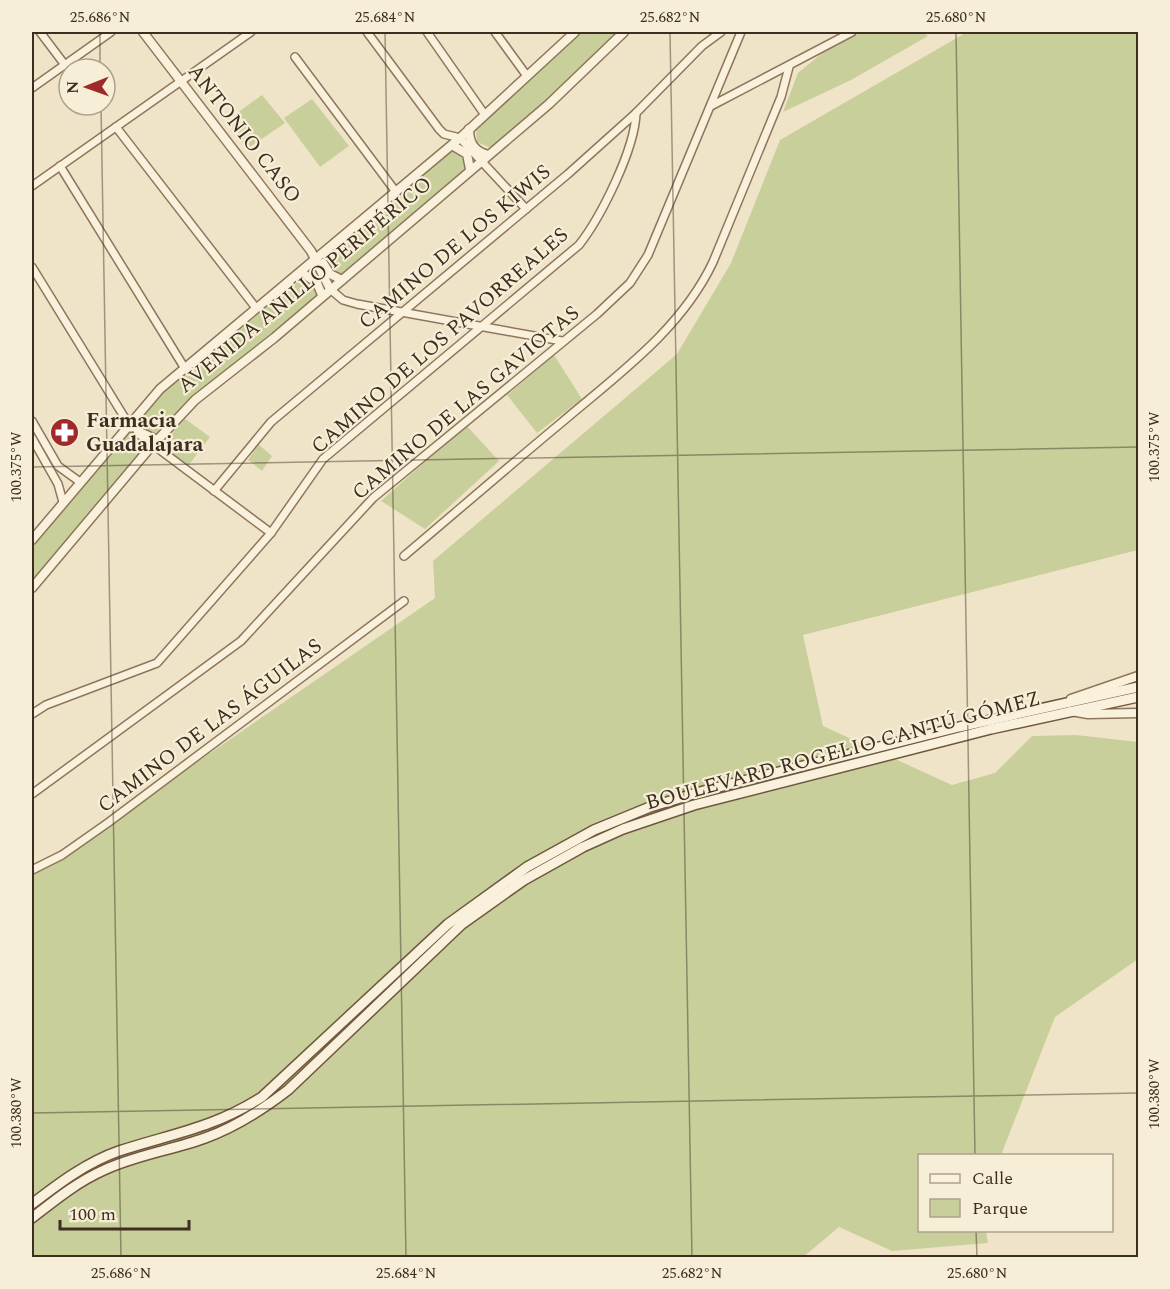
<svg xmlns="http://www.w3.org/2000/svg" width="1170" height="1289" viewBox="0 0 1170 1289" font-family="Spectral,serif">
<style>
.green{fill:#c9cf9b}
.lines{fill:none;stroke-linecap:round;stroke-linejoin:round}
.minor-casing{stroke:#8d765c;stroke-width:10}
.tertiary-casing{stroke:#8d765c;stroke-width:11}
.secondary-casing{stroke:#6f573f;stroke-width:12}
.minor{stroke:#faf1dc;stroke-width:7}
.tertiary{stroke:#faf1dc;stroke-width:8}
.secondary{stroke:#faf1dc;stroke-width:9}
.ticks{fill:none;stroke:#3d2e20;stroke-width:1.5;stroke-opacity:0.45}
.labels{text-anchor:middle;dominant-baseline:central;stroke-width:4.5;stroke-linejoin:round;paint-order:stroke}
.street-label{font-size:21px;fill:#3d2e20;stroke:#f7eed8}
.poi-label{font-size:21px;font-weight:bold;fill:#3d2e20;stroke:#f7eed8;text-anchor:start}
.neatline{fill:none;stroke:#3d2e20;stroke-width:2}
.ticks-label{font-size:15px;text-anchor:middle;fill:#3d2e20}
</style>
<rect width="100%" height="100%" fill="#f0e4c8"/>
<g class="green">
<polygon points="580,32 619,32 570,79 491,148 477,142 476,130"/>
<polygon points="859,32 922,32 928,36 851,80 783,112 798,73 832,45"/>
<polygon points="967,32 1138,32 1138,550 803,635 823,726 952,785 995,773 1032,736 1076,735 1138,742 1138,959 1055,1017 1001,1155 920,1156 920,1230 986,1231 988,1243 892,1251 839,1227 802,1258 32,1258 32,876 435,598 433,561 677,354 731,263 780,140"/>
<polygon points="262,95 285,123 247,149 226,121"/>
<polygon points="312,99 349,146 320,167 284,118"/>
<polygon points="454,149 465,161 464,172 345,273 340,274 327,261 328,255"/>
<polygon points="301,279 310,281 318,295 196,394 32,582 32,546 163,391"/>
<polygon points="554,355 582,399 537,433 507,395"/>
<polygon points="184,418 210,437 188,466 163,446"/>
<polygon points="466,425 499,461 425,529 381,501"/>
<polygon points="258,444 272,456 262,471 248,460"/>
</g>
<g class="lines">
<defs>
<g id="minor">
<polyline points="40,32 65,65"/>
<polyline points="367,32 439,129 444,134 460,138 526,209"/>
<polyline points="427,32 485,115"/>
<polyline points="495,32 527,76"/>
<polyline points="295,57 396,192"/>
<polyline points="32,88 111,32"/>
<polyline points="711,106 852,32"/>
<polyline points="116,127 256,308"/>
<polyline points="60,166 184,367"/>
<polyline points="32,186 251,32"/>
<polyline points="32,267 131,428"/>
<polyline points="330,289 343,300 357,304 562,341"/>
<polyline points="32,421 58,466 80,482"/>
<polyline points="140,435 271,533"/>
<polyline points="32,438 58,484 63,502"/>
<polyline points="214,491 271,422 568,174 636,113 702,46 721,32"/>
<path d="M404,556c52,-44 104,-89 157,-133 56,-48 120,-93 152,-161l68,-165 8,-30"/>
<path d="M32,714l14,-9 111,-42 114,-130 52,-74 256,-214c22,-28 56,-96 57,-132"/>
<polyline points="32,794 241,641 373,498 597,314 630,283 648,255 741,32"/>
<polyline points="32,870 62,855 109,822 404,601"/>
</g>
<g id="tertiary">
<polyline points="143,32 311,251 330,289"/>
<path d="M469,129c0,14 5,22 19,26"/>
<polyline points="452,145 467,154 470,169"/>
<polyline points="323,263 330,274 342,280"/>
<polyline points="301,272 317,283 322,295"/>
<polyline points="132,422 138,431 157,440"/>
<polyline points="32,540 160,389 460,138 575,32"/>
<polyline points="32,588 149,449 195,400 274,338 549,104 624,32"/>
<polyline points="1071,699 1138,676"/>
<polyline points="1071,711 1088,714 1138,713"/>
</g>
<g id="secondary">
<path d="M32,1204c26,-20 55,-42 87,-53 55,-18 92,-22 143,-54l186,-173 79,-57 67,-37 56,-23 57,-17 252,-63 179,-40"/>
<path d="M32,1218c23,-18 45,-36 72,-48 32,-15 68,-20 101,-32 31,-11 57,-28 83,-48l174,-166 62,-44 59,-33 40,-18 71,-24 297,-76 147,-32"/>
</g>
</defs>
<use href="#minor" class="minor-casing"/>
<use href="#tertiary" class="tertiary-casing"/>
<use href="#secondary" class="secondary-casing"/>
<use href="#minor" class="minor"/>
<use href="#tertiary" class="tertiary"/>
<use href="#secondary" class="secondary"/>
</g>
<path class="ticks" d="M100,32v37M385,32l21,1226M670,32l22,1226M956,32l19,1124M101,105l20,1153M32,467l1106,-20M32,1113l1106,-20M976,1230l1,28"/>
<defs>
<symbol id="pharmacy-disc" viewBox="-11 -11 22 22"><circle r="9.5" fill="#9e2a2b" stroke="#f7eed8"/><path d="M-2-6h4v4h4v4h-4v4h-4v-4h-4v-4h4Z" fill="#fff"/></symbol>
</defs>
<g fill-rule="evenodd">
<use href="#pharmacy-disc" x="48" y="416" width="33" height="33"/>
</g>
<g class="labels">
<g class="street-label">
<text transform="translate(244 134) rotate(52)">ANTONIO CASO</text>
<text transform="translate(455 247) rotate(-40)">CAMINO DE LOS KIWIS</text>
<text transform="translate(305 285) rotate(-40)">AVENIDA ANILLO PERIFÉRICO</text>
<text transform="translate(440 341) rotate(-41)">CAMINO DE LOS PAVORREALES</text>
<text transform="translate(466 403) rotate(-40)">CAMINO DE LAS GAVIOTAS</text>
<text transform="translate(210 726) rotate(-37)">CAMINO DE LAS ÁGUILAS</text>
<text transform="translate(843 751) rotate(-15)">BOULEVARD ROGELIO CANTÚ GÓMEZ</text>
</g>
<g class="poi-label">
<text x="86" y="421">Farmacia<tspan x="86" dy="24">Guadalajara</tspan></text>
</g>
</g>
<rect width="1170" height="1289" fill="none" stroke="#f7eed8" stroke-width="66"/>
<rect x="918" y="1154" width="195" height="78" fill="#f7eed8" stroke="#ada18e" stroke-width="1.5"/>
<rect x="930" y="1174" width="30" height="9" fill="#faf1dc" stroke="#ada18e" stroke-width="1.5"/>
<text x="972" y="1184" font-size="18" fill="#3d2e20">Calle</text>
<rect x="930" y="1199" width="30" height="18" fill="#c9cf9b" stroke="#ada18e" stroke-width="1.5"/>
<text x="972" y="1214" font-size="18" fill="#3d2e20">Parque</text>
<g transform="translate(87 87) rotate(269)"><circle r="28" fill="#f7eed8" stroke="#ada18e" stroke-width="1.5"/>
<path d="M0-4.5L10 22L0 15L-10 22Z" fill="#9e2a2b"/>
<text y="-9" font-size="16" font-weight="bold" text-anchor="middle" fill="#3d2e20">N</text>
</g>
<path d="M60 1220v9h129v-9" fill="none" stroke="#3d2e20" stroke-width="3"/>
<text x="69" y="1220" font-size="18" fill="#3d2e20" stroke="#f7eed8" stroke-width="4.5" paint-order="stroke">100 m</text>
<rect x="33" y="33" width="1104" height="1223" class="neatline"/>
<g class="ticks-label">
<text x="100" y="22">25.686°N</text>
<text x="385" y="22">25.684°N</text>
<text x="670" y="22">25.682°N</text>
<text x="956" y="22">25.680°N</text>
<text transform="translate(1154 447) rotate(-90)" y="5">100.375°W</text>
<text transform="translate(16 467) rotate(-90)" y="5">100.375°W</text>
<text transform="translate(1154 1094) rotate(-90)" y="5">100.380°W</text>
<text transform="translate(16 1113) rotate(-90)" y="5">100.380°W</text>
<text x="121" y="1278">25.686°N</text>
<text x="406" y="1278">25.684°N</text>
<text x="692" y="1278">25.682°N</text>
<text x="977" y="1278">25.680°N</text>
</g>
</svg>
